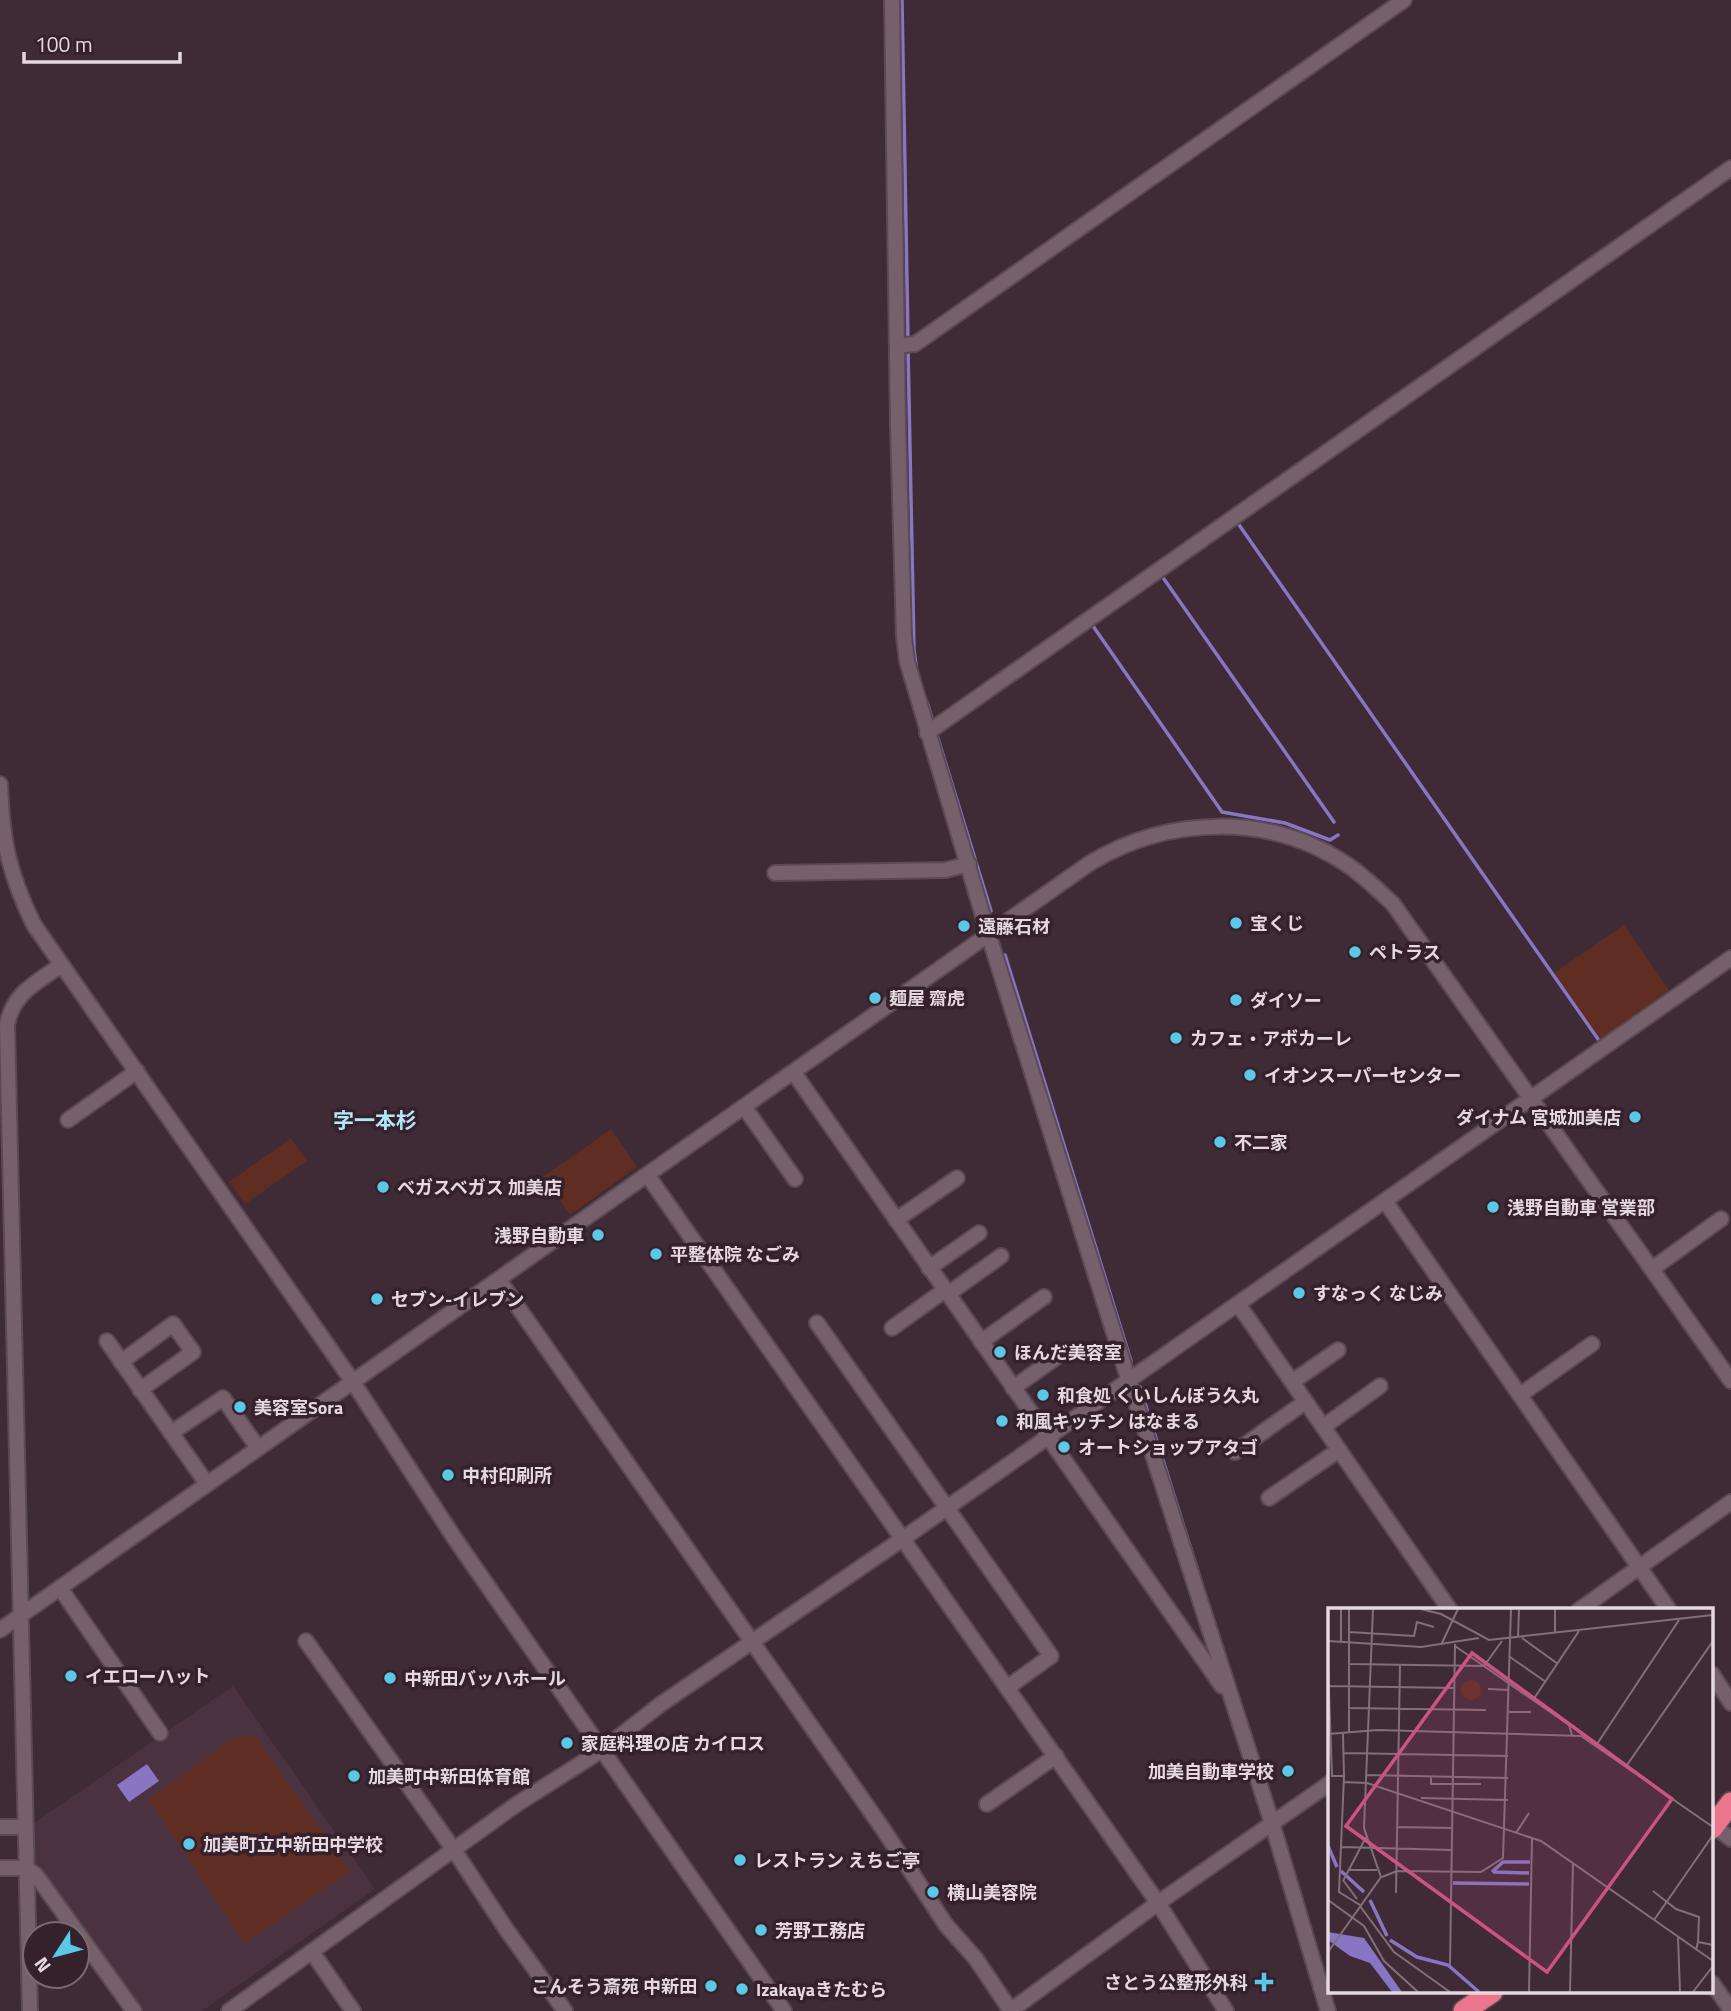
<svg xmlns="http://www.w3.org/2000/svg" width="1731" height="2011" viewBox="0 0 1731 2011" font-family="'Titillium Web','Noto Sans JP',sans-serif">
<style>
.built{fill:#4b3240}
.green{fill:#5f2d21}
.water{fill:#8875c3}
.lines{fill:none;stroke-linecap:round;stroke-linejoin:round}
.stream{stroke:#8875c3;stroke-width:3.5}
.minor-casing{stroke:#5b4a54;stroke-width:18}
.highway-casing{stroke:#5b4a54;stroke-width:24}
.minor{stroke:#76606c;stroke-width:14}
.highway{stroke:#eb758c;stroke-width:21}
.poi-dot{fill:#5ac8e6;stroke:#34212c;stroke-width:2.5}
.labels{text-anchor:middle;dominant-baseline:central;stroke-width:7;stroke-linejoin:round;paint-order:stroke}
.poi-label{font-size:18px;font-weight:bold;fill:#e5d8df;stroke:#34212c;text-anchor:start}
.quarter-label{font-size:21px;font-weight:bold;fill:#b1e7f8;stroke:#34212c}
.inset-river{fill:none;stroke:#8875c3;stroke-width:3.5}
.inset-road{fill:none;stroke:#81707a;stroke-width:2}
.view{fill:#cc5283;fill-opacity:0.15;stroke:#cc5283;stroke-width:3.5}
.inset-edge{fill:none;stroke:#e5d8df;stroke-width:3.5}
</style>
<rect width="100%" height="100%" fill="#3e2b36"/>
<polygon class="built" points="233,1686 375,1889 202,2011 140,2011 34,1865 34,1823"/>
<g class="green">
<polygon points="1624,925 1669,990 1601,1040 1554,973"/>
<polygon points="611,1129 637,1167 570,1215 543,1177"/>
<polygon points="291,1138 307,1161 245,1204 229,1182"/>
<polygon points="255,1736 350,1871 244,1943 148,1799 236,1737"/>
</g>
<polygon class="water" points="147,1764 159,1781 129,1802 117,1785"/>
<g class="lines">
<g class="stream">
<polyline points="902,0 908,339"/>
<polyline points="908,347 914,650 917,672"/>
<polyline points="1237,522 1598,1039"/>
<polyline points="1164,579 1334,822"/>
<polyline points="1093,626 1222,812 1285,823 1330,840 1338,835"/>
<polyline points="927,702 934,725"/>
<polyline points="936,732 991,911"/>
<polyline points="1005,955 1131,1361"/>
<polyline points="1140,1387 1200,1578"/>
</g>
<defs>
<g id="minor">
<polyline points="892,0 898,424 904,637 907,661 989,936 1129,1381 1272,1823 1328,2011"/>
<polyline points="897,346 915,344 1404,0"/>
<polyline points="927,733 1731,168"/>
<path d="M0,784c2,57 9,90 34,141l319,457 102,157 329,472"/>
<polyline points="775,873 946,870 969,864"/>
<polyline points="794,1073 1222,1686"/>
<polyline points="745,1108 795,1179"/>
<polyline points="68,1120 137,1071"/>
<polyline points="648,1176 1158,1903 1226,2011"/>
<polyline points="1385,1201 1669,1610"/>
<polyline points="896,1220 957,1178"/>
<polyline points="929,1268 979,1233"/>
<polyline points="1652,1269 1721,1219"/>
<polyline points="499,1280 883,1829 946,1925 976,1959 1011,2011"/>
<polyline points="948,1294 1001,1256"/>
<polyline points="1238,1304 1450,1610"/>
<polyline points="817,1323 1051,1656 1007,1688"/>
<polyline points="892,1328 945,1290"/>
<polyline points="107,1341 207,1484"/>
<polyline points="981,1342 1044,1297"/>
<polyline points="121,1362 173,1324 193,1352 140,1390"/>
<polyline points="1292,1382 1338,1350"/>
<polyline points="1013,1388 1061,1354"/>
<polyline points="1520,1395 1592,1344"/>
<polyline points="1323,1427 1380,1386"/>
<polyline points="171,1433 223,1398 258,1448"/>
<polyline points="1235,1452 1305,1402"/>
<polyline points="1269,1498 1339,1450"/>
<polyline points="60,1588 160,1733"/>
<polyline points="1579,1610 1731,1502"/>
<path d="M0,1630l1090,-767c78,-47 181,-51 259,3 16,11 30,25 44,38l338,477"/>
<polyline points="306,1641 454,1850 506,1929 565,2011"/>
<polyline points="1712,1674 1731,1703"/>
<polyline points="987,1804 1056,1756"/>
<polyline points="1714,1826 1731,1839"/>
<polyline points="0,1827 25,1827"/>
<polyline points="0,1868 26,1868 36,1875 134,2011"/>
<polyline points="312,1952 353,2011"/>
<polyline points="1712,1983 1731,2010"/>
<path d="M30,2011l-23,-986c6,-32 29,-42 54,-60"/>
<polyline points="229,2011 517,1804 602,1750 661,1704 901,1540 1731,958"/>
<polyline points="1010,2011 1158,1903 1330,1783"/>
</g>
<g id="highway">
<polyline points="1712,1828 1731,1803"/>
<polyline points="1464,2011 1492,1992"/>
</g>
</defs>
<use href="#minor" class="minor-casing"/>
<use href="#highway" class="highway-casing"/>
<use href="#minor" class="minor"/>
<use href="#highway" class="highway"/>
</g>
<g class="poi-dot">
<circle cx="1236" cy="923" r="7"/>
<circle cx="964" cy="926" r="7"/>
<circle cx="1355" cy="952" r="7"/>
<circle cx="875" cy="998" r="7"/>
<circle cx="1236" cy="1000" r="7"/>
<circle cx="1176" cy="1038" r="7"/>
<circle cx="1250" cy="1075" r="7"/>
<circle cx="1635" cy="1117" r="7"/>
<circle cx="1220" cy="1142" r="7"/>
<circle cx="383" cy="1187" r="7"/>
<circle cx="1493" cy="1207" r="7"/>
<circle cx="598" cy="1235" r="7"/>
<circle cx="656" cy="1254" r="7"/>
<circle cx="1299" cy="1293" r="7"/>
<circle cx="377" cy="1299" r="7"/>
<circle cx="1000" cy="1352" r="7"/>
<circle cx="1043" cy="1395" r="7"/>
<circle cx="240" cy="1407" r="7"/>
<circle cx="1002" cy="1421" r="7"/>
<circle cx="1064" cy="1447" r="7"/>
<circle cx="448" cy="1475" r="7"/>
<circle cx="71" cy="1676" r="7"/>
<circle cx="390" cy="1678" r="7"/>
<circle cx="567" cy="1743" r="7"/>
<circle cx="1288" cy="1771" r="7"/>
<circle cx="354" cy="1776" r="7"/>
<circle cx="189" cy="1844" r="7"/>
<circle cx="740" cy="1860" r="7"/>
<circle cx="933" cy="1892" r="7"/>
<circle cx="761" cy="1930" r="7"/>
<path d="M1260.5 1971.5h7v7h7v7h-7v7h-7v-7h-7v-7h7z"/>
<circle cx="711" cy="1986" r="7"/>
<circle cx="742" cy="1989" r="7"/>
</g>
<g class="labels">
<g class="poi-label">
<text x="1250" y="923">宝くじ</text>
<text x="978" y="926">遠藤石材</text>
<text x="1369" y="952">ペトラス</text>
<text x="889" y="998">麺屋 齋虎</text>
<text x="1250" y="1000">ダイソー</text>
<text x="1190" y="1038">カフェ・アボカーレ</text>
<text x="1264" y="1075">イオンスーパーセンター</text>
<text x="1621" y="1117" text-anchor="end">ダイナム 宮城加美店</text>
<text x="1234" y="1142">不二家</text>
<text x="397" y="1187">ベガスベガス 加美店</text>
<text x="1507" y="1207">浅野自動車 営業部</text>
<text x="584" y="1235" text-anchor="end">浅野自動車</text>
<text x="670" y="1254">平整体院 なごみ</text>
<text x="1313" y="1293">すなっく なじみ</text>
<text x="391" y="1299">セブン-イレブン</text>
<text x="1014" y="1352">ほんだ美容室</text>
<text x="1057" y="1395">和食処 くいしんぼう久丸</text>
<text x="254" y="1407">美容室Sora</text>
<text x="1016" y="1421">和風キッチン はなまる</text>
<text x="1078" y="1447">オートショップアタゴ</text>
<text x="462" y="1475">中村印刷所</text>
<text x="85" y="1676">イエローハット</text>
<text x="404" y="1678">中新田バッハホール</text>
<text x="581" y="1743">家庭料理の店 カイロス</text>
<text x="1274" y="1771" text-anchor="end">加美自動車学校</text>
<text x="368" y="1776">加美町中新田体育館</text>
<text x="203" y="1844">加美町立中新田中学校</text>
<text x="754" y="1860">レストラン えちご亭</text>
<text x="947" y="1892">横山美容院</text>
<text x="775" y="1930">芳野工務店</text>
<text x="1248" y="1982" text-anchor="end">さとう公整形外科</text>
<text x="697" y="1986" text-anchor="end">こんそう斎苑 中新田</text>
<text x="756" y="1989">Izakayaきたむら</text>
</g>
<g class="quarter-label">
<text x="375" y="1120">字一本杉</text>
</g>
</g>
<g transform="translate(1328 1608)">
<rect width="385" height="385" fill="#3e2b36"/>
<path d="M133 82a10 10 0 1 1 20 0a10 10 0 1 1-20 0Z" fill="#5f2d21"/>
<path d="M0,324l36,6 38,54h-10l-22,-29 -20,-7 -22,-16z" fill="#8875c3"/>
<path class="inset-river" d="M0,238l9,21M13,263l23,21M164,264l11,-10h27M165,264l36,1M125,275l76,1M42,292l17,36M62,332l27,17 31,8 31,27"/>
<path class="inset-road" d="M13,1v33M93,1l20,5 48,26 224,-25M21,24l65,4 3,-14 17,5M227,24v-23M190,29l1,-27M194,30l36,26M0,33l93,6 58,-9M113,37l17,-36M127,38l114,79 3,10M182,49l36,25M0,56l4,112h12l-5,116 21,13M20,56l136,2M156,58l18,-25M1,78l126,2M160,81l21,1M205,92l46,-69M20,100l138,2M181,104h22M21,125v-124M0,126l50,-4 203,6 132,91M15,126l1,42M269,136l82,-124M16,145l164,3M299,157l86,-124M38,167l142,3M103,169v7h50M15,174l24,1 174,58 172,120M93,190l87,2M69,219l55,1M188,225l13,-20M13,239l111,3M20,262h29M54,269l15,-6 84,1 22,-14 8,-249M15,272l14,19M15,273l23,-44M325,283l23,18 23,8 -1,25M68,285l4,-228M0,292l36,26 20,35 34,31M32,298l34,46 56,40M326,312l59,-85M350,329l2,55M368,342l2,-8 15,3M0,344l53,-75 -17,-49 9,-219M122,357l5,-321M201,384l3,-154M242,384l3,-129M365,384l20,-26"/>
<path class="view" d="M144,45l200,146 -125,173 -201,-146z"/>
<rect width="385" height="385" class="inset-edge"/>
</g>
<g transform="translate(56 1955) rotate(234)"><circle r="33" fill="#34212c" stroke="#7b6a74" stroke-width="2"/>
<path d="M0-5L12 26L0 18L-12 26Z" fill="#5ac8e6"/>
<text y="-10" font-size="19" font-weight="bold" text-anchor="middle" fill="#e5d8df">N</text>
</g>
<path d="M24 52v10h156v-10" fill="none" stroke="#e5d8df" stroke-width="3.5"/>
<text x="35" y="52" font-size="21" fill="#e5d8df" stroke="#34212c" stroke-width="5" paint-order="stroke">100 m</text>
</svg>
